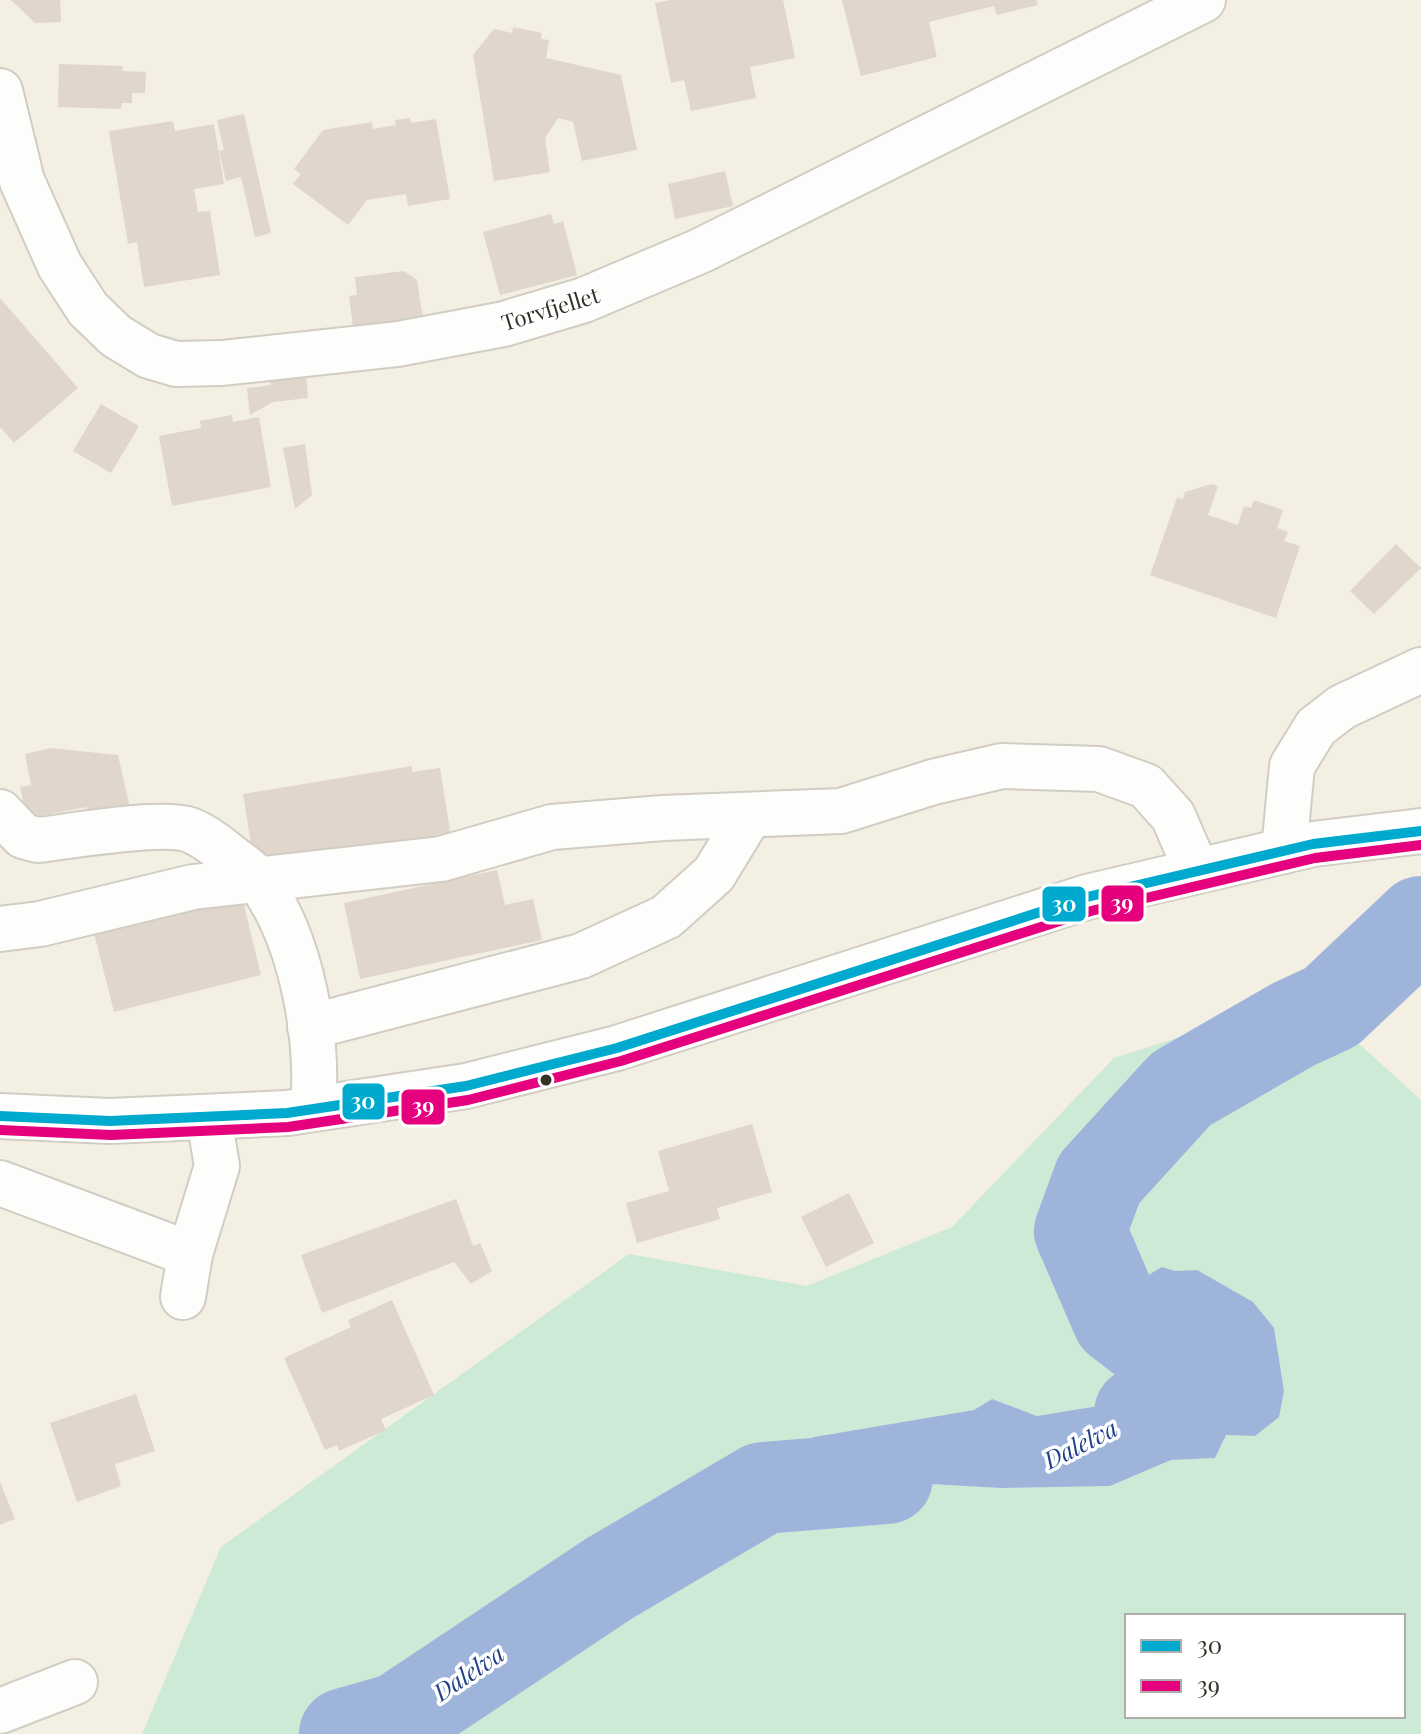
<svg xmlns="http://www.w3.org/2000/svg" width="1421" height="1734" viewBox="0 0 1421 1734" font-family="'Playfair Display',serif">
<style>
.green{fill:#ccead5;fill-rule:evenodd}
.water{fill:#9fb4db}
.lines{fill:none;stroke-linecap:round;stroke-linejoin:round}
.river{stroke:#9fb4db;stroke-width:92}
.building{fill:#e0d6cc}
.minor-casing{stroke:#d1cdc4;stroke-width:48}
.major-casing{stroke:#d1cdc4;stroke-width:48}
.minor{stroke:#fdfdfb;stroke-width:44}
.major{stroke:#fdfdfb;stroke-width:44}
.bus-1-casing{stroke:#fff;stroke-width:16}
.bus-2-casing{stroke:#fff;stroke-width:16}
.bus-1{stroke:#00a9ce;stroke-width:10}
.bus-2{stroke:#e5007d;stroke-width:10}
.bus-dot{fill:#343128;stroke:#fff;stroke-width:3}
.labels{text-anchor:middle;dominant-baseline:central;stroke-width:7;stroke-linejoin:round;paint-order:stroke}
.street-label{font-size:22px;fill:#343128;stroke:#fff}
.water-label{font-size:24px;font-style:italic;fill:#20418a;stroke:#fff}
.line-badge{stroke:#fff;stroke-width:3}
.badge-label{font-size:22px;text-anchor:middle;font-weight:bold;fill:#fff}
</style>
<rect width="100%" height="100%" fill="#f3efe2"/>
<path class="green" d="M1242,1017l103,14 76,69v634h-1279l79,-187 408,-293 178,32 145,-59 162,-169zM1197,1270l58,166 -29,-2 -11,24 -44,2 -61,26 -109,2 -89,-5 -67,21 -39,3 -27,7 35,-77 160,-27 18,-11 45,17 105,-17 4,-21 -21,-33 -6,-25 13,-19 43,-29zM1127,1616h276v100h-276z"/>
<polygon class="water" points="1162,1267 1175,1271 1197,1270 1253,1302 1274,1328 1284,1391 1279,1417 1255,1436 1226,1435 1215,1458 1171,1460 1110,1486 1001,1488 912,1483 845,1504 806,1507 779,1514 763,1488 762,1467 814,1437 974,1410 992,1399 1037,1416 1141,1399 1146,1378 1125,1345 1118,1319 1150,1274"/>
<g class="lines">
<g class="river">
<polyline points="1140,1413 1164,1401 1161,1352 1118,1319 1080,1231 1099,1179 1181,1089 1294,1024 1331,1007 1421,922"/>
<polyline points="345,1734 398,1719 610,1578 763,1488 887,1478"/>
</g>
</g>
<g class="building">
<polygon points="11,0 60,0 61,22 35,23"/>
<polygon points="670,0 783,0 795,58 750,67 756,98 691,111 684,80 671,83 655,3"/>
<polygon points="842,0 1036,0 1038,5 997,15 994,6 929,22 937,57 861,76"/>
<polygon points="513,27 542,33 541,39 549,40 546,58 621,75 637,150 582,161 573,122 558,118 545,138 550,172 494,181 473,55 494,29 512,33"/>
<polygon points="59,64 123,66 122,71 146,72 145,93 132,93 132,103 122,103 121,109 58,107"/>
<polygon points="244,114 271,233 255,237 241,177 226,181 219,151 224,150 217,120"/>
<polygon points="410,118 411,123 436,119 450,199 408,206 406,194 367,200 348,225 293,184 301,174 294,169 323,130 372,122 373,129 396,125 395,120"/>
<polygon points="173,121 175,131 214,124 224,184 194,189 198,212 210,211 220,275 144,287 137,242 128,244 109,131"/>
<polygon points="725,171 733,206 675,219 668,184"/>
<polygon points="551,214 554,224 563,221 577,275 500,295 483,232"/>
<polygon points="404,271 417,280 423,319 353,327 349,296 357,295 355,277"/>
<polygon points="0,298 78,388 14,443 0,427"/>
<polygon points="306,374 308,398 273,402 250,415 247,388 271,385 270,378"/>
<polygon points="101,404 139,426 111,473 73,451"/>
<polygon points="232,415 233,422 259,417 271,487 172,506 159,436 201,428 200,421"/>
<polygon points="305,444 312,495 295,509 283,448"/>
<polygon points="1211,484 1218,486 1208,515 1238,525 1244,506 1251,508 1254,500 1283,510 1277,528 1288,532 1284,541 1300,546 1276,618 1150,575 1177,498 1183,499 1185,492"/>
<polygon points="1396,544 1421,568 1374,614 1350,591"/>
<polygon points="51,748 118,755 130,808 89,817 87,807 27,818 20,787 31,785 25,754"/>
<polygon points="412,766 412,772 440,768 451,837 255,869 243,794"/>
<polygon points="497,870 505,905 533,899 542,940 360,979 344,903"/>
<polygon points="240,889 261,975 114,1012 92,925"/>
<polygon points="752,1124 772,1192 717,1208 720,1219 637,1243 626,1203 669,1191 658,1151"/>
<polygon points="849,1193 874,1243 826,1267 801,1217"/>
<polygon points="456,1199 473,1246 480,1243 492,1271 471,1284 454,1262 322,1313 301,1255"/>
<polygon points="392,1300 434,1395 381,1419 386,1430 339,1451 337,1445 325,1450 284,1358 351,1327 348,1320"/>
<polygon points="136,1394 155,1451 115,1464 121,1486 77,1502 50,1423"/>
<polygon points="0,1482 15,1519 0,1525"/>
</g>
<g class="lines">
<defs>
<g id="minor">
<polyline points="0,91 22,181 60,266 88,309 116,336 149,356 176,364 222,363 398,344 504,324 584,300 700,251 1203,0"/>
<path d="M0,812l23,24 15,4c33,-4 125,-20 152,-10 13,5 25,14 36,23 11,9 25,17 33,28 43,59 60,156 54,228"/>
<polyline points="1284,851 1292,766 1316,727 1342,707 1421,670"/>
<polyline points="0,929 40,924 193,887 441,859 552,827 663,818 841,811 933,782 1002,766 1099,769 1146,786 1173,816 1196,869"/>
<polyline points="310,1027 581,956 666,917 714,874 750,815"/>
<polyline points="0,1183 190,1254"/>
<polyline points="183,1297 190,1254 217,1166 209,1118"/>
<polyline points="0,1711 75,1682"/>
</g>
<polyline id="major" points="0,1116 110,1121 287,1113 466,1086 617,1048 1087,897 1313,844 1421,831"/>
</defs>
<use href="#minor" class="minor-casing"/>
<use href="#major" class="major-casing"/>
<use href="#minor" class="minor"/>
<use href="#major" class="major"/>
<defs>
<polyline id="bus-1" points="0,1116 110,1121 287,1113 466,1086 617,1048 1087,897 1313,844 1421,831"/>
<polyline id="bus-2" points="0,1130 111,1135 288,1127 468,1100 621,1061 1091,911 1315,858 1421,845"/>
</defs>
<use href="#bus-1" class="bus-1-casing"/>
<use href="#bus-2" class="bus-2-casing"/>
<use href="#bus-1" class="bus-1"/>
<use href="#bus-2" class="bus-2"/>
</g>
<circle class="bus-dot" cx="546" cy="1080" r="7"/>
<g class="labels">
<g class="street-label">
<text transform="translate(550 308) rotate(-17)">Torvfjellet</text>
</g>
<g class="water-label">
<text transform="translate(1080 1443) rotate(-27)">Dalelva</text>
<text transform="translate(468 1672) rotate(-34)">Dalelva</text>
</g>
</g>
<g class="line-badge">
<rect x="1100" y="884" width="45" height="39" rx="8" fill="#e5007d"/>
<rect x="1041" y="885" width="46" height="38" rx="8" fill="#00a9ce"/>
<rect x="341" y="1082" width="45" height="39" rx="8" fill="#00a9ce"/>
<rect x="400" y="1088" width="46" height="38" rx="8" fill="#e5007d"/>
</g>
<g class="badge-label">
<text x="1122" y="911">39</text>
<text x="1064" y="912">30</text>
<text x="363" y="1109">30</text>
<text x="423" y="1114">39</text>
</g>
<rect x="1125" y="1614" width="280" height="104" fill="#ffffff" stroke="#aeada9" stroke-width="2"/>
<rect x="1141" y="1640" width="40" height="12" fill="#00a9ce" stroke="#aeada9" stroke-width="2"/>
<text x="1197" y="1654" font-size="24" fill="#343128">30</text>
<rect x="1141" y="1680" width="40" height="12" fill="#e5007d" stroke="#aeada9" stroke-width="2"/>
<text x="1197" y="1694" font-size="24" fill="#343128">39</text>
</svg>
